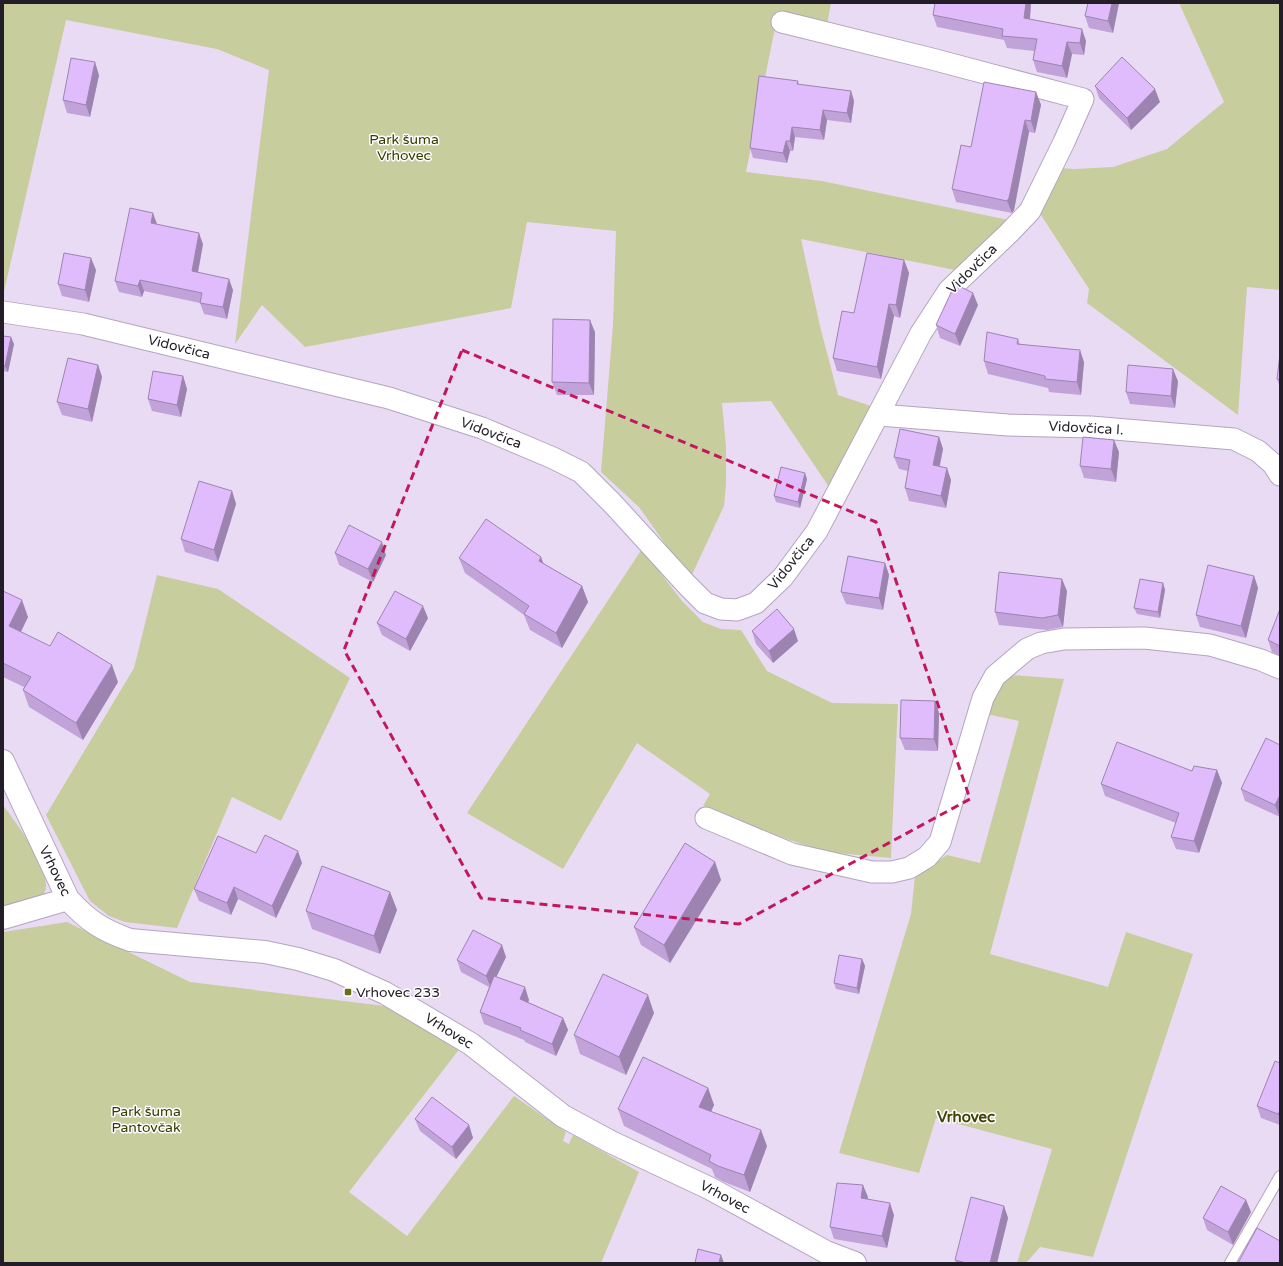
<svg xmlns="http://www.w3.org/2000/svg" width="1283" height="1266" viewBox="0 0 1283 1266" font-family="'Varela Round',sans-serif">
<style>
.green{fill:#c7cd9d}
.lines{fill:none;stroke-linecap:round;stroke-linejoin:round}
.lane-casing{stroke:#b2a5bd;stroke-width:12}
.street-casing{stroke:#b2a5bd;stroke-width:23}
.secondary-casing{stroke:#b2a5bd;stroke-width:24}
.lane{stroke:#fff;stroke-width:10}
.street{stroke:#fff;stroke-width:21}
.secondary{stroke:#fff;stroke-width:22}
.wall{fill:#c1a2d9}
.shaded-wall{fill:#9d84b0}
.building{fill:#e0bcfc;stroke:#9d84b0}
.marked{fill:none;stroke:#c2185b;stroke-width:3;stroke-dasharray:8 5;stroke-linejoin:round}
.poi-dot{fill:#6a6f14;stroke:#fff;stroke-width:1.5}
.labels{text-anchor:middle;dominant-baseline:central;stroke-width:3;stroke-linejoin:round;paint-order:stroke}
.park-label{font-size:14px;fill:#383b00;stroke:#fff}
.street-label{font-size:14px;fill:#221d26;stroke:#fff}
.poi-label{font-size:14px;fill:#221d26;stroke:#fff;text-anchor:start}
.neighbourhood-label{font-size:15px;font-weight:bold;fill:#414404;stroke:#fff}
</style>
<rect width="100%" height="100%" fill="#eadbf5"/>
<g class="green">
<polygon points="3,3 831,3 827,25 777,11 775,28 746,172 822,181 1013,221 960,271 801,239 820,326 838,395 874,407 829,487 771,401 722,403 726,447 726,484 724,506 690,579 639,507 601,472 613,325 616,231 527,222 511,308 305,347 262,305 235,344 269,70 217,49 66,20 3,296"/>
<polygon points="1179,3 1280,3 1280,290 1247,287 1238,415 1087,303 1089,289 1039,212 1061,168 1074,169 1113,167 1167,149 1224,102"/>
<polygon points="642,549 682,601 703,622 721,629 741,630 767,671 832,703 898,704 891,858 827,852 774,835 703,806 710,794 637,743 563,869 467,813"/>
<polygon points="157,575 218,589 350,678 281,821 232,797 177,928 125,922 109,916 90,901 46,815 134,668"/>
<polygon points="1012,675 1064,679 990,954 1108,987 1126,932 1193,954 1093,1257 1040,1247 1026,1263 1017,1263 1052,1149 936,1118 919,1173 839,1153 911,914 915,876 947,855 980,863 1019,721 986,714 1002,682"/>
<path d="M3,805c10,14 59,77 38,92 -5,3 -30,10 -38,12z"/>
<polygon points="67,922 190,982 385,1006 461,1047 349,1192 407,1236 514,1096 566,1132 563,1141 569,1144 573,1135 639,1172 601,1263 3,1263 3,932"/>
</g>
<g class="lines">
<defs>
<polyline id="lane" points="1230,1263 1280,1176"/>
<g id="street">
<polyline points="3,312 83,324 389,398 482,428 553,458 581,472 613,504 687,585 705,603 721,609 737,610 756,603 783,577 817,531 921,333 949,290 1009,233 1030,211 1064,142 1083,99 932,59 782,22"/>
<polyline points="879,415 1008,425 1091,427 1234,439 1258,451 1273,464 1280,475"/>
<polyline points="706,818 792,854 872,872 892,872 909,868 927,857 940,842 983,698 995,676 1027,649 1041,643 1064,639 1144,638 1210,645 1261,660 1280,668"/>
</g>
<g id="secondary">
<path d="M3,761l65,138c20,22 34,31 62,41l135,12 33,7 36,11 51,23 86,51 92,72 48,26 98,46 117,64 29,11"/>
<polyline points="3,918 68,899"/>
</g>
</defs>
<use href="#lane" class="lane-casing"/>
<use href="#street" class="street-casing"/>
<use href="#secondary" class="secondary-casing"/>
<use href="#lane" class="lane"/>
<use href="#street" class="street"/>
<use href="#secondary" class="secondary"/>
</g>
<g class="wall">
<polygon points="935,3 1031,3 1030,19 1086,41 1084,55 1072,54 1067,78 1037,72 1033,60 1034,51 1007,48 1004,40 937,27 933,15"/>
<polygon points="1088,3 1119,3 1113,33 1089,28 1085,16"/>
<polygon points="99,75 90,117 67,113 63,100"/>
<polygon points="798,81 799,85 851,91 854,101 851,123 827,120 824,140 795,137 793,151 790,151 787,163 753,158 750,148"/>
<polygon points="1095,86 1160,102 1131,130 1099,98"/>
<polygon points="1036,92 1041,105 1035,133 1029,132 1014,210 1012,213 956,202 952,189 971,147"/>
<polygon points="157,224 203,244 198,273 233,290 227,319 204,314 200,303 144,291 142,297 119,292 115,281"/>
<polygon points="904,260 909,273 900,318 894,316 881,379 837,371 833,358 854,313"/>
<polygon points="96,270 89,302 62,296 58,284"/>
<polygon points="978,305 960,346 940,338 936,325"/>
<polygon points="595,332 594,395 557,395 552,382"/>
<polygon points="3,336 14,344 8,372 3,371"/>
<polygon points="1018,339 1020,344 1084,362 1081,395 1049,392 1048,388 988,374 984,361"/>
<polygon points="1280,354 1280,387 1277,379"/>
<polygon points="98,365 102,377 92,422 62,415 57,402"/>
<polygon points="183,376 187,389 181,417 152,411 148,399"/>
<polygon points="1178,381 1175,408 1130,404 1126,392"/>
<polygon points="939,437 943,449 940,466 951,480 946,508 909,501 905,488 908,471 899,469 894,457"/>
<polygon points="1119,452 1116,482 1084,478 1080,466"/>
<polygon points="807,479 800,508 776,502 774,496"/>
<polygon points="232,491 236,504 218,562 185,552 181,539"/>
<polygon points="335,553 386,555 373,582 339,565"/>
<polygon points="459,558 544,564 582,586 588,602 562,648 530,630 524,615 465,573"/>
<polygon points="885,563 889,575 883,610 846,604 841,592"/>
<polygon points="1254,576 1258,588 1246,638 1200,627 1196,615"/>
<polygon points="1163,583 1165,590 1160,618 1137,614 1134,608"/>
<polygon points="3,591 28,617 21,632 118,682 83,740 29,707 23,690 24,687 3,677"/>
<polygon points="1067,591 1063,627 1047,630 999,625 995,612"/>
<polygon points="1280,609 1280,656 1272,652 1268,640"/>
<polygon points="428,618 410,651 382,635 377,623"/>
<polygon points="752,631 798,641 773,663 756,644"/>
<polygon points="935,701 939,713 938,751 905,750 900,738"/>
<polygon points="1266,738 1280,817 1245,801 1241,789"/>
<polygon points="1217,770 1222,783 1199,853 1176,849 1171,837 1176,823 1105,796 1101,784"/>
<polygon points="256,853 302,863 276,918 238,899 231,915 199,901 194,889"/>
<polygon points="715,862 721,880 670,963 641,945 634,927"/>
<polygon points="390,892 397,910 380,954 312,929 306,911"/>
<polygon points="506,957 496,977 529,1000 528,1002 563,1018 568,1030 556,1056 525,1042 524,1040 484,1024 480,1012 489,987 461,972 457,960"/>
<polygon points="862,959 865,966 859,994 836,989 834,983"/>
<polygon points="654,1013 626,1075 580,1054 574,1035"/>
<polygon points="1280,1063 1280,1125 1261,1118 1257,1106"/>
<polygon points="708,1088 714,1105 711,1112 767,1146 750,1192 724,1182 715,1177 712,1169 624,1126 618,1109"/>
<polygon points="415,1119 469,1125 473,1138 456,1159 420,1131"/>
<polygon points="868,1197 867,1199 894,1215 887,1248 834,1239 830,1227"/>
<polygon points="1246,1200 1251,1212 1233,1245 1207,1230 1203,1218"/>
<polygon points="1004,1206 1008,1218 997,1263 956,1263 955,1260"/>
</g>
<g class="shaded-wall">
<polygon points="1026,3 1031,3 1029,30 1024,18"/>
<polygon points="1112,3 1119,3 1113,33 1108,21"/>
<polygon points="1082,29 1086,41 1084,55 1080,43"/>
<polygon points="1067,42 1072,54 1067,78 1062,66"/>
<polygon points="95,62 99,75 90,117 86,105"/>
<polygon points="1155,89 1160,102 1131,130 1127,118"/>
<polygon points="851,91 854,101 851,123 847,113"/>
<polygon points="1036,92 1041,105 1035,133 1031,121"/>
<polygon points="823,110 827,120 824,140 820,130"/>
<polygon points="1025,120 1029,132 1014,210 1012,213 1007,201"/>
<polygon points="792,127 795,137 793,151 790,141"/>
<polygon points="786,141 790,151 787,163 783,153"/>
<polygon points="153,213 157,224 151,223"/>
<polygon points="199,233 203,244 196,282 192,271"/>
<polygon points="91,258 96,270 89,302 85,290"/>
<polygon points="904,260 909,273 900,318 896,305"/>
<polygon points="229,279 233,290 227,319 223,307"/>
<polygon points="140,280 144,291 142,297 138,286"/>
<polygon points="973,293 978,305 960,346 955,334"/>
<polygon points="889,304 894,316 881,379 877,367"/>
<polygon points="590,320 595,332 594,395 589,383"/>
<polygon points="11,337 14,344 8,372 5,366"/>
<polygon points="1080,350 1084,362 1081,395 1077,382"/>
<polygon points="98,365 102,377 92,422 88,409"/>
<polygon points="1173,369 1178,381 1175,408 1171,396"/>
<polygon points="183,376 187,389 181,417 177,405"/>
<polygon points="939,437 943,449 937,477 933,465"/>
<polygon points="1114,440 1119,452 1116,482 1111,469"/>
<polygon points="947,468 951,480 946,508 941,496"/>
<polygon points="805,473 807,479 800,508 798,502"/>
<polygon points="232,491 236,504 218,562 214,550"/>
<polygon points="382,542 386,555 373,582 368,569"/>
<polygon points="541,557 547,573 539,561"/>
<polygon points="885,563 889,575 883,610 879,598"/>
<polygon points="1254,576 1258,588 1246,638 1241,626"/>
<polygon points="1062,579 1067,591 1063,627 1058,615"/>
<polygon points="1163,583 1165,590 1160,618 1158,612"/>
<polygon points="582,586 588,602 562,648 556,633"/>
<polygon points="22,600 28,617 15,643 9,626"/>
<polygon points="423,606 428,618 410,651 406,639"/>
<polygon points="794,629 798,641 773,663 769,651"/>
<polygon points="112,665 118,682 83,740 76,723"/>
<polygon points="935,701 939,713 938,751 934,739"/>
<polygon points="1217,770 1222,783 1199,853 1194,841"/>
<polygon points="1280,795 1280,817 1275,805"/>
<polygon points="298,851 302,863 276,918 272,906"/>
<polygon points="715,862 721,880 670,963 664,945"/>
<polygon points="234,887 238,899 231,915 227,903"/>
<polygon points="390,892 397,910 380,954 374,936"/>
<polygon points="502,945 506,957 491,988 486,976"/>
<polygon points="862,959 865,966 859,994 857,988"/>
<polygon points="525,987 529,1000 525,1011 520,999"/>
<polygon points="648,995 654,1013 626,1075 619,1057"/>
<polygon points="563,1018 568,1030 556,1056 552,1044"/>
<polygon points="708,1088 714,1105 705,1124 699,1107"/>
<polygon points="1280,1111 1280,1119 1278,1114"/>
<polygon points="469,1125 473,1138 456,1159 452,1147"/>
<polygon points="761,1130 767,1146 750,1192 744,1175"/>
<polygon points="863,1185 868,1197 866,1210 861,1198"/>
<polygon points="1246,1200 1251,1212 1233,1245 1228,1232"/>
<polygon points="890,1203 894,1215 887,1248 882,1236"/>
<polygon points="1004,1206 1008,1218 997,1263 990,1263"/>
<polygon points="721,1255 724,1263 719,1263"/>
</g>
<g class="building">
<polygon points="935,3 1026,3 1024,18 1082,29 1080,43 1067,42 1062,66 1033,60 1037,39 1002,36 1003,29 933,15"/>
<polygon points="1088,3 1112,3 1108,21 1085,16"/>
<polygon points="1122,57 1155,89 1127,118 1095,86"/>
<polygon points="71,58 95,62 86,105 63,100"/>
<polygon points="759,76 798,81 797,84 851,91 847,113 823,110 820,130 792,127 790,141 786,141 783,153 750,148"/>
<polygon points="984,82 1036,92 1031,121 1025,120 1009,198 1007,201 952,189 961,145 971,147"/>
<polygon points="130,208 153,213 151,223 199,233 192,271 229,279 223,307 200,303 202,293 140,280 138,286 115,281"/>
<polygon points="64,253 91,258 85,290 58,284"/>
<polygon points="867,253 904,260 896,305 889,304 877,367 833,358 842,311 854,313"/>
<polygon points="955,284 973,293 955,334 936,325"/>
<polygon points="553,319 590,320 589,383 552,382"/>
<polygon points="987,332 1018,339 1017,344 1080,350 1077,382 1045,379 1045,376 984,361"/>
<polygon points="3,336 11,337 5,366 3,366"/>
<polygon points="1280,354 1280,380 1277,379"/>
<polygon points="68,358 98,365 88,409 57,402"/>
<polygon points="1128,365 1173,369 1171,396 1126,392"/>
<polygon points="153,371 183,376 177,405 148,399"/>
<polygon points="900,429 939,437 933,465 947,468 941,496 905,488 910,460 894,457"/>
<polygon points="1083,437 1114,440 1111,469 1080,466"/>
<polygon points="781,467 805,473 798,502 774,496"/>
<polygon points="199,481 232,491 214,550 181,539"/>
<polygon points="486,519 541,557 539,561 582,586 556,633 524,614 529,606 459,558"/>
<polygon points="349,525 382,542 368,569 335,553"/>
<polygon points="848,556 885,563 879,598 841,592"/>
<polygon points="1208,565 1254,576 1241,626 1196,615"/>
<polygon points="999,572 1062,579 1058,615 1042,618 995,612"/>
<polygon points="1140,579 1163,583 1158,612 1134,608"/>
<polygon points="3,591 22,600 9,626 50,646 58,632 112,665 76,723 23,690 31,677 3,663"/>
<polygon points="395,591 423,606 406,639 377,623"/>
<polygon points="777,609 794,629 769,651 752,631"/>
<polygon points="1280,609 1280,646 1268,640"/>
<polygon points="901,700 935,701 934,739 900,738"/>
<polygon points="1266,738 1280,745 1280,795 1275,805 1241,789"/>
<polygon points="1117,742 1192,771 1194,766 1217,770 1194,841 1171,837 1179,813 1101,784"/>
<polygon points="265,835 298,851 272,906 234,887 227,903 194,889 218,836 256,853"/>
<polygon points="685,843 715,862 664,945 634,927"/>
<polygon points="322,866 390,892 374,936 306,911"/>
<polygon points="473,930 502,945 486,976 457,960"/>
<polygon points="839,955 862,959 857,988 834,983"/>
<polygon points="603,974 648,995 619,1057 574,1035"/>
<polygon points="494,976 525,987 520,999 563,1018 552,1044 520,1030 521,1028 480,1012"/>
<polygon points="643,1057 708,1088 699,1107 761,1130 744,1175 718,1166 709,1161 711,1155 618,1109"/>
<polygon points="1275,1061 1280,1063 1280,1111 1278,1114 1257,1106"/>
<polygon points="432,1097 469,1125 452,1147 415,1119"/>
<polygon points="837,1183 863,1185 861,1198 890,1203 882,1236 830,1227"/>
<polygon points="1221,1186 1246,1200 1228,1232 1203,1218"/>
<polygon points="971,1197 1004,1206 990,1263 966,1263 955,1260"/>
<polygon points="1257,1228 1280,1241 1280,1263 1238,1263"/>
<polygon points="698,1249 721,1255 719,1263 695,1263"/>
</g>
<path class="marked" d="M462,350l414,172 94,277 -231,125 -258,-26 -137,-248z"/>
<rect class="poi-dot" x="344" y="988" width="8" height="8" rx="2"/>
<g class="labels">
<g class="park-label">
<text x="404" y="139">Park šuma<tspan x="404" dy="16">Vrhovec</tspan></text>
<text x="146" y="1111">Park šuma<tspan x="146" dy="16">Pantovčak</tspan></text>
</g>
<g class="street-label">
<text transform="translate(972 269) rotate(-45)">Vidovčica</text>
<text transform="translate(179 347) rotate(14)">Vidovčica</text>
<text transform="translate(1086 428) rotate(3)">Vidovčica I.</text>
<text transform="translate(491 433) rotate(21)">Vidovčica</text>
<text transform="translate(791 563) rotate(-51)">Vidovčica</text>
<text transform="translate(55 871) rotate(64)">Vrhovec</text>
<text transform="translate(449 1031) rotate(32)">Vrhovec</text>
<text transform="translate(725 1197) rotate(28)">Vrhovec</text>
</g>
<g class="poi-label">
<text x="356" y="992">Vrhovec 233</text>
</g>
<g class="neighbourhood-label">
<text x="966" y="1117">Vrhovec</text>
</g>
</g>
<rect width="1283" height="1266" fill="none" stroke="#221d26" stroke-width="8"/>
</svg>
